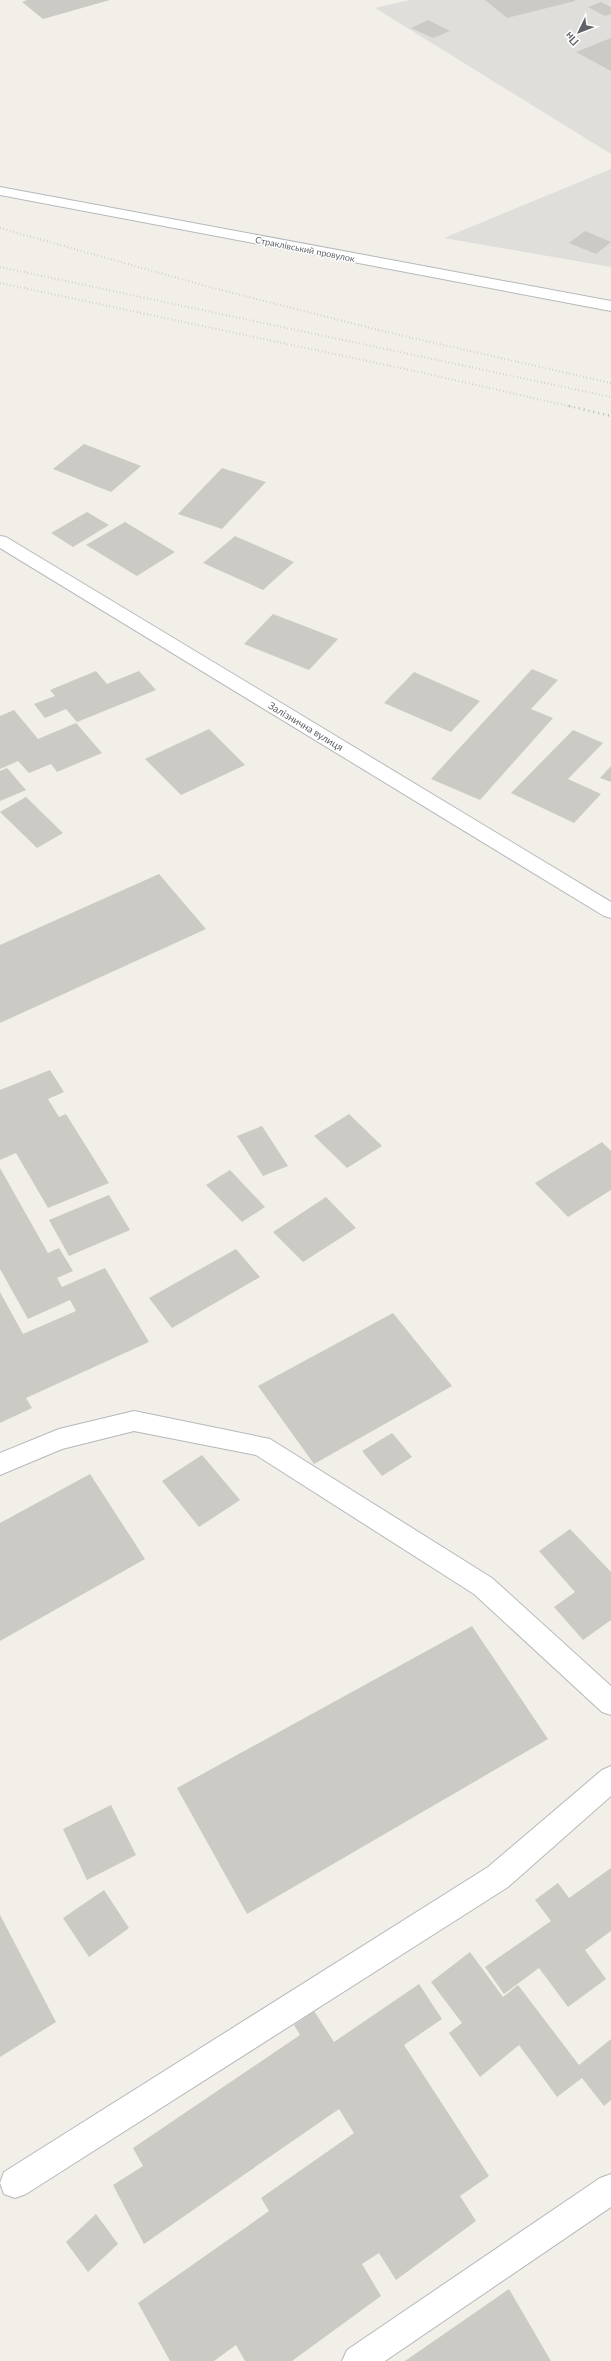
<svg xmlns="http://www.w3.org/2000/svg" width="611" height="2361" viewBox="0 0 611 2361" font-family="Lato,sans-serif">
<style>
.industrial{fill:#e0deda}
.building{fill:#cccac5}
.lines{fill:none;stroke-linecap:round;stroke-linejoin:round}
.service-casing{stroke:#b5b8bc;stroke-width:2}
.minor-casing{stroke:#b5b8bc;stroke-width:2}
.service{fill:#fff;fill-rule:evenodd}
.minor{fill:#fff;fill-rule:evenodd}
.rail-far1{stroke:#b6b7b8;stroke-width:2;stroke-dasharray:0.5 3;stroke-linecap:butt}
.rail{stroke:#b6b7b8;stroke-width:2.5;stroke-dasharray:1 4;stroke-linecap:butt}
.labels{text-anchor:middle;dominant-baseline:central;stroke-width:3;stroke-linejoin:round;paint-order:stroke}
.far-street-label{font-size:9px;fill:#5f6368;stroke:#fff}
.street-label{font-size:10px;fill:#5f6368;stroke:#fff}
</style>
<rect width="100%" height="100%" fill="#f1efe8"/>
<g class="industrial">
<polygon points="410,0 611,0 611,154 375,8"/>
<polygon points="611,169 611,267 444,238"/>
</g>
<g class="building">
<polygon points="27,0 110,0 43,19 22,2"/>
<polygon points="485,0 575,0 575,1 507,18"/>
<polygon points="601,2 611,7 611,14 605,16 588,7"/>
<polygon points="428,20 450,31 433,38 411,28"/>
<polygon points="611,38 611,71 576,52"/>
<polygon points="585,231 611,242 596,254 569,243"/>
<polygon points="84,444 141,466 111,492 53,469"/>
<polygon points="222,468 266,482 222,529 178,514"/>
<polygon points="87,512 109,525 73,547 51,533"/>
<polygon points="125,522 175,552 137,576 86,545"/>
<polygon points="235,536 294,562 263,590 203,563"/>
<polygon points="273,614 338,639 309,670 244,644"/>
<polygon points="532,669 558,680 531,709 553,718 480,800 431,779"/>
<polygon points="96,671 107,684 139,671 156,690 77,722 66,709 45,718 34,704 55,696 50,690"/>
<polygon points="414,672 480,701 451,732 384,703"/>
<polygon points="14,710 38,739 76,723 102,753 57,772 51,764 29,773 18,761 0,769 0,716"/>
<polygon points="209,729 245,765 181,795 145,759"/>
<polygon points="573,730 603,743 568,779 601,794 574,823 511,793"/>
<polygon points="611,766 611,782 600,778"/>
<polygon points="7,768 26,790 0,801 0,771"/>
<polygon points="26,797 63,833 37,848 0,812"/>
<polygon points="159,874 206,929 0,1023 0,945"/>
<polygon points="50,1070 64,1092 48,1099 59,1117 66,1114 109,1183 48,1208 16,1153 0,1160 0,1090"/>
<polygon points="349,1114 382,1146 347,1168 314,1136"/>
<polygon points="262,1126 288,1166 263,1176 237,1136"/>
<polygon points="602,1142 611,1151 611,1190 568,1217 535,1183"/>
<polygon points="0,1168 48,1253 59,1248 73,1271 57,1278 62,1287 105,1268 149,1342 26,1398 32,1408 0,1423 0,1292 23,1334 76,1311 70,1300 28,1319 0,1269"/>
<polygon points="230,1170 265,1207 242,1222 206,1185"/>
<polygon points="109,1195 130,1230 69,1256 49,1220"/>
<polygon points="326,1197 356,1228 303,1262 273,1232"/>
<polygon points="236,1249 260,1277 172,1328 149,1298"/>
<polygon points="393,1313 452,1386 314,1464 258,1386"/>
<polygon points="392,1433 412,1457 382,1476 362,1451"/>
<polygon points="202,1455 240,1500 199,1527 162,1481"/>
<polygon points="90,1474 145,1559 0,1641 0,1523"/>
<polygon points="570,1529 611,1572 611,1620 583,1640 554,1607 575,1592 539,1551"/>
<polygon points="472,1626 548,1739 247,1914 177,1788"/>
<polygon points="111,1805 136,1855 87,1880 63,1829"/>
<polygon points="611,1868 611,1931 585,1950 606,1979 568,2007 539,1968 504,1994 485,1967 551,1921 535,1900 558,1883 569,1898"/>
<polygon points="104,1890 129,1928 89,1957 63,1918"/>
<polygon points="0,1915 56,2022 0,2057"/>
<polygon points="470,1952 503,1997 518,1985 579,2065 611,2039 611,2100 604,2106 582,2078 557,2097 519,2045 480,2077 449,2033 462,2023 431,1982"/>
<polygon points="419,1984 442,2019 404,2045 489,2176 460,2196 476,2221 396,2280 379,2253 362,2264 381,2296 292,2361 245,2361 236,2345 214,2361 170,2361 138,2303 269,2211 261,2198 354,2133 339,2109 144,2244 113,2185 143,2166 133,2148 300,2035 294,2025 314,2011 334,2042"/>
<polygon points="96,2214 118,2244 88,2272 66,2242"/>
<polygon points="509,2289 551,2361 405,2361"/>
</g>
<g class="lines">
<defs>
<g id="service">
<polygon points="134,1411 270,1439 492,1578 611,1686 611,1715 602,1712 474,1594 256,1455 134,1431 62,1449 0,1475 0,1453 59,1429"/>
<polygon points="611,1766 611,1796 508,1887 26,2194 15,2198 4,2194 0,2183 4,2172 488,1867 602,1770"/>
<polygon points="611,2174 611,2207 385,2361 342,2361 347,2350 600,2178"/>
</g>
<g id="minor">
<polygon points="0,187 611,301 611,311 0,195"/>
<polygon points="0,536 6,537 611,902 611,918 604,916 0,548"/>
</g>
</defs>
<use href="#service" class="service-casing"/>
<use href="#minor" class="minor-casing"/>
<use href="#service" class="service"/>
<use href="#minor" class="minor"/>
<g class="rail-far1">
<polyline points="0,228 206,286 382,331 611,383"/>
<polyline points="0,267 611,397"/>
<polyline points="0,283 419,372 573,407"/>
</g>
<polyline class="rail" points="569,406 611,416"/>
</g>
<g class="labels">
<g class="far-street-label">
<text transform="translate(305 249) rotate(11)">Страклівський провулок</text>
</g>
<g class="street-label">
<text transform="translate(306 726) rotate(31)">Залізнична вулиця</text>
</g>
</g>
<g transform="translate(579 32) rotate(227)" stroke="#ffffff" stroke-width="3" paint-order="stroke">
<path d="M0-3L7 15L0 10L-7 15Z" fill="#5f6368"/>
<text y="-6" font-size="11" font-weight="bold" text-anchor="middle" fill="#5f6368">Пн</text>
</g>
</svg>
